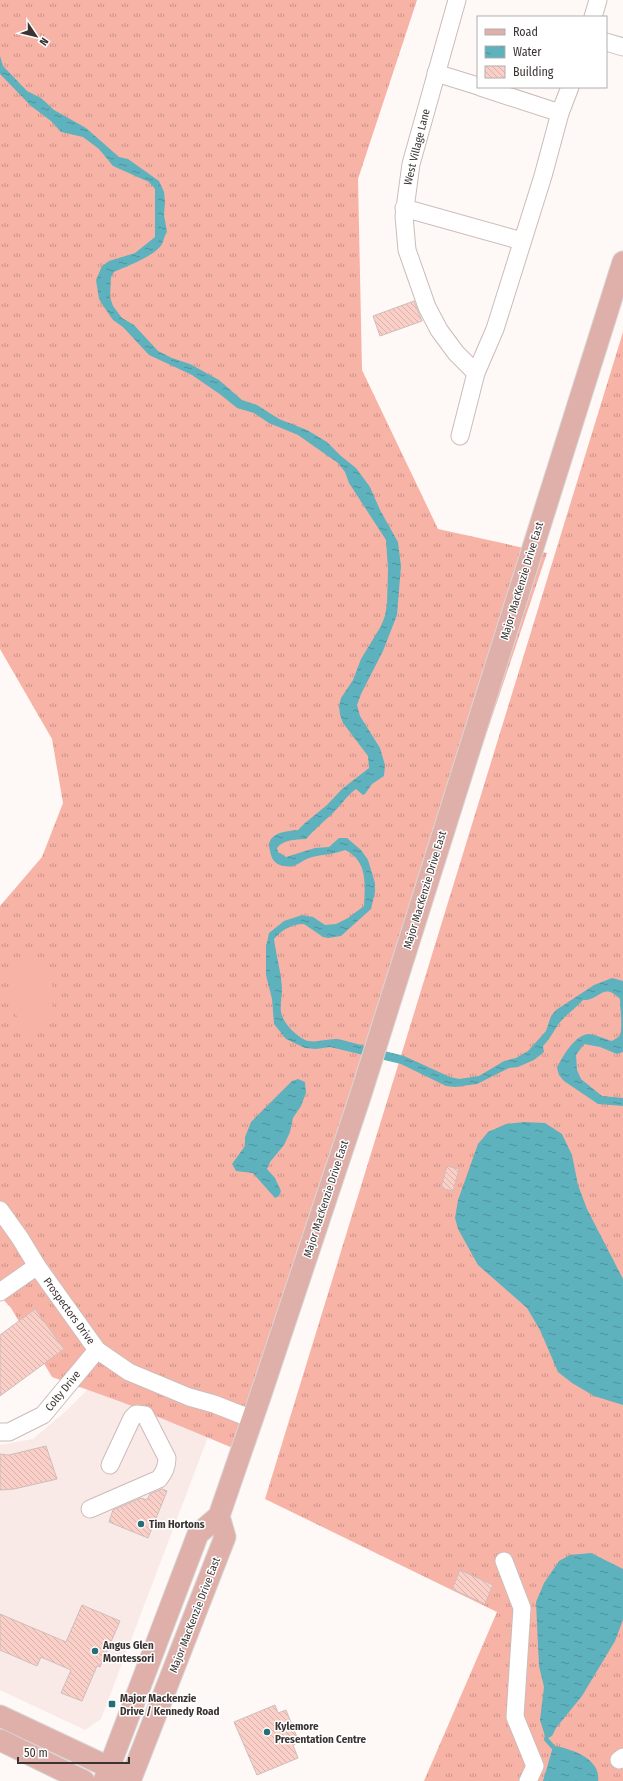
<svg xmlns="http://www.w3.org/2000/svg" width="623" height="1781" viewBox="0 0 623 1781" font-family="'Fira Sans Condensed',sans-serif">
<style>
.built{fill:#faeae7}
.grass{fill:url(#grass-tufts)}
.pitch{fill:#f8b3a7}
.water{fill:url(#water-ripples)}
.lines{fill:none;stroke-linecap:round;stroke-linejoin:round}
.stream{stroke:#5db2bd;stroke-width:4.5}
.building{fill:url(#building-back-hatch);stroke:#cebebb}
.minor-casing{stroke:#ccbcb9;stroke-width:19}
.major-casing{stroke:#d8d6d6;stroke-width:23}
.minor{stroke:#fff;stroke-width:17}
.major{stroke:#dfb0a9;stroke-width:21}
.poi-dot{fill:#246e77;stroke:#fff;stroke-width:1.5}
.labels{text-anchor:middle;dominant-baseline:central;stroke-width:3;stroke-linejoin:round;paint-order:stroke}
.street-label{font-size:11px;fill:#3b3433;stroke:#fff}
.poi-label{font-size:11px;font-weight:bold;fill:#3b3433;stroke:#fff;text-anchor:start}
</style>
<defs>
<pattern id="grass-tufts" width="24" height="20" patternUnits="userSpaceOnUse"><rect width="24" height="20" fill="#f8b3a7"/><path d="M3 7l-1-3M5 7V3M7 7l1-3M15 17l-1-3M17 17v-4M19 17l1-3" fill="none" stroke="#ca9289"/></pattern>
<pattern id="water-ripples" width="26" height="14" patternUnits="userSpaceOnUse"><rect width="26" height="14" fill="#5db2bd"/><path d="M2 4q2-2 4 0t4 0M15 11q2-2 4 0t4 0" fill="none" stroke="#4e929a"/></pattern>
<pattern id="building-back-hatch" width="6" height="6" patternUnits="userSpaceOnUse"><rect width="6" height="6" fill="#facfc7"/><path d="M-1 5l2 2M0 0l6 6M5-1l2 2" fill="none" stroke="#d7b2ab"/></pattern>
</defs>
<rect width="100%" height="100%" fill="#fef8f6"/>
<polygon class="built" points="93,1384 208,1437 101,1719 85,1730 0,1690 0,1445 33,1439 66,1411"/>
<g class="grass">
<polygon points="0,0 417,0 358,179 362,370 438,529 547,553 245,1453 127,1404 52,1377 11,1308 0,1296 0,906 42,857 63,803 52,739 0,649"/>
<polygon points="623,332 623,1781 424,1781 497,1612 265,1499"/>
</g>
<path class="pitch" d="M33,961c26,1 19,37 19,56 -10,39 -52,-5 -41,-40 6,-7 13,-14 22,-16z"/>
<g class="water">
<path d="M0,56l3,10 24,25 14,7 13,12 32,18 33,29 9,2 31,22 5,11 1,10 -1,13 3,17c-3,4 -3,8 -5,12 -7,12 -35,22 -48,28l-3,5 -1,20 3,9 9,12 12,7 24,26 14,7 18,6 29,16 23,20 15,5 22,14 28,11 20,12 14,14 15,12 14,19 10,23 18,32 3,24 -4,49 -14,36 -22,43 -4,11 3,11 20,32 5,17 -1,11 -12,8 -7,10 -2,1 -7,-6c-10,7 -16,18 -25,26 -9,8 -17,15 -25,24 -11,1 -22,0 -29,9l1,4 8,5 29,-9 14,-1 10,-9h8l14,12 7,10 7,23v9l-4,17 -30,27 -13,2 -5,-1 -19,-13c-13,0 -22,6 -30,15 2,16 7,32 8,49 0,7 -2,18 -1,24 1,10 15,24 24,28 10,4 22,-2 33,-1l66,17 46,21 9,2 20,-3 25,-15 12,-3 12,-7 18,-20 5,-15 5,-6 38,-25 18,-7 11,3v71l-6,2 -17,-7 -16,-3 -8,11 1,15 4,9 21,17 21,2v8l-25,-2 -34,-23 -5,-6 -2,-7c5,-11 17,-32 31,-34 6,0 17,5 24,7l8,-5c3,-13 0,-25 0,-37 -17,-18 -20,2 -37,1 -8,9 -18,15 -25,25 -5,7 -8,14 -15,21l1,6 -10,8 -16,7 -9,1 -32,16 -22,3 -9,-1 -45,-22 -71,-17 -14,2 -11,-1 -19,-9 -12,-15 -2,-25 -6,-24v-28l3,-14 15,-12 18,-6 11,2 12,8 11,-1 12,-6 16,-12c1,-22 4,-45 -19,-56 -12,5 -24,4 -36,8 -6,2 -11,7 -16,8 -4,1 -12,0 -15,-2 -5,-2 -7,-8 -8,-13 -5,-18 15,-20 28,-21l7,-7 22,-18 15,-16 27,-21 -1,-12 -25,-33 -3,-8 -1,-9 2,-8 12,-18 8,-21 20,-33 4,-10 2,-12 1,-35 -2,-29 -37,-57 -4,-11 -7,-9 -40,-28 -29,-12 -15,-10 -17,-5 -16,-13 -29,-20 -43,-20 -26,-28 -10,-7 -11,-16 -3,-5 -3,-19 6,-14 7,-5 26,-8 20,-16v-48l-6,-7 -36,-16 -14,-17 -16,-12 -22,-5 -10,-11 -20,-15 -31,-32z"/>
<polygon points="298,1079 305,1082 306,1093 301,1106 293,1118 290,1132 284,1145 270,1162 267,1169 275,1178 281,1191 279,1196 275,1198 253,1173 236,1171 232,1164 245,1146 245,1137 251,1122 292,1081"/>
<polygon points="524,1122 545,1123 562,1134 572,1155 578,1185 587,1209 623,1279 623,1405 594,1396 572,1383 558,1372 540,1330 527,1308 478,1265 458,1229 455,1218 458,1200 478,1144 488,1132 506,1124"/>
<polygon points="591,1553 623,1569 623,1620 615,1641 582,1696 556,1728 552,1736 546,1739 540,1720 544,1687 539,1666 536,1602 544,1583 559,1561 570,1555"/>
<path d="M555,1746c17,3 46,13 43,35h-55l10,-34z"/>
</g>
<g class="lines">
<polyline class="stream" points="546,1739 553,1747"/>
</g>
<g class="building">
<polygon points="414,301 422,321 380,336 373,316"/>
<polygon points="447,1166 459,1169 453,1191 441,1188"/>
<polygon points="35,1309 64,1349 0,1396 0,1335"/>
<polygon points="46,1446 57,1479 14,1489 0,1490 0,1454 9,1455"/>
<polygon points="162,1489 167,1491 148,1538 109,1522 113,1510 141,1498 147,1500 150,1494"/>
<polygon points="460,1570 493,1585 485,1604 452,1589"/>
<polygon points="82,1605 120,1621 100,1667 97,1666 82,1701 61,1693 71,1670 41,1657 37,1666 0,1650 0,1614 66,1642"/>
<polygon points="275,1705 278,1713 286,1710 299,1742 293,1745 298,1758 257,1775 234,1722"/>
</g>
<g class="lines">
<defs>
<g id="minor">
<polyline points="457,0 411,164 404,216 407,250 427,307 439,330 456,353 476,373"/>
<polyline points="593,17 598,0"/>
<polyline points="606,42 623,47"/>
<polyline points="436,73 478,86"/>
<polyline points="480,87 560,113"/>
<polyline points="404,208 522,241"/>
<polyline points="460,436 476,373 495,329 543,176 560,113 570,87"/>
<polyline points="0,1210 20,1238 37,1266 97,1350 129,1372 189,1397 214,1404 252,1419"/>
<polyline points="0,1292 37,1266"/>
<polyline points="0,1432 9,1432 43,1415 97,1350"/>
<path d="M90,1509l69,-30c5,-6 8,-12 8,-21l-22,-43 -9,-1 -4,4 -22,47"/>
<polyline points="504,1561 522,1608 515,1717 535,1766 528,1781"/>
<polyline points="619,1760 623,1757"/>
</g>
<g id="major">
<polyline points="0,1716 121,1773"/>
<polyline points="0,1740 84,1781"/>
<polyline points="104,1781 198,1534 219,1516 261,1394 360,1097 623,262"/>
<polyline points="130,1781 225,1537 219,1516"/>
</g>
</defs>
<use href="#minor" class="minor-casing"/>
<use href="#major" class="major-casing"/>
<use href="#minor" class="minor"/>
<use href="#major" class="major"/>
</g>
<g class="poi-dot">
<circle cx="141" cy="1524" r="4"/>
<circle cx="95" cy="1651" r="4"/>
<rect x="108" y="1700" width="8" height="8" rx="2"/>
<circle cx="267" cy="1732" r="4"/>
</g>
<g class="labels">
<g class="street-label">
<text transform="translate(417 147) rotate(-76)">West Village Lane</text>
<text transform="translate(522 581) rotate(-73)">Major MacKenzie Drive East</text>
<text transform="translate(425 890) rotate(-73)">Major MacKenzie Drive East</text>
<text transform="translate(326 1199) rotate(-72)">Major MacKenzie Drive East</text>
<text transform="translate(69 1311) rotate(54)">Prospectors Drive</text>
<text transform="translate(63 1391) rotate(-51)">Colty Drive</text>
<text transform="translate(195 1615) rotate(-69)">Major MacKenzie Drive East</text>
</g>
<g class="poi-label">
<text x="149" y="1524">Tim Hortons</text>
<text x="103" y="1645">Angus Glen<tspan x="103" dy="13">Montessori</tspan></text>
<text x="120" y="1698">Major Mackenzie<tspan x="120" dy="13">Drive / Kennedy Road</tspan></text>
<text x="275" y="1726">Kylemore<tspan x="275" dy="13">Presentation Centre</tspan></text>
</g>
</g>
<rect x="477" y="16" width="130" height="72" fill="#ffffff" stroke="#b1aead"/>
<rect x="485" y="29" width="20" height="6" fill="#dfb0a9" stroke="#b1aead"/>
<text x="513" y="36" font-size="12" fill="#3b3433">Road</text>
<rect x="485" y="46" width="20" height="12" fill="url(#water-ripples)" stroke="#b1aead"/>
<text x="513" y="56" font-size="12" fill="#3b3433">Water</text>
<rect x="485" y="66" width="20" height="12" fill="url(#building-back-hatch)" stroke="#b1aead"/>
<text x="513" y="76" font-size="12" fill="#3b3433">Building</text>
<g transform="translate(36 36) rotate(125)" stroke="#ffffff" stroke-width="3" paint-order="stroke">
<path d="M0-3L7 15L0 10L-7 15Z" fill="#3b3433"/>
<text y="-6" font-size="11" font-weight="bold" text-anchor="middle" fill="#3b3433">N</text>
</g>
<path d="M18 1757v6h111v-6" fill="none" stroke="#3b3433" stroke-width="2"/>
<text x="24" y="1757" font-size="12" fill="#3b3433" stroke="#ffffff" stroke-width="3" paint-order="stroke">50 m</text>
</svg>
